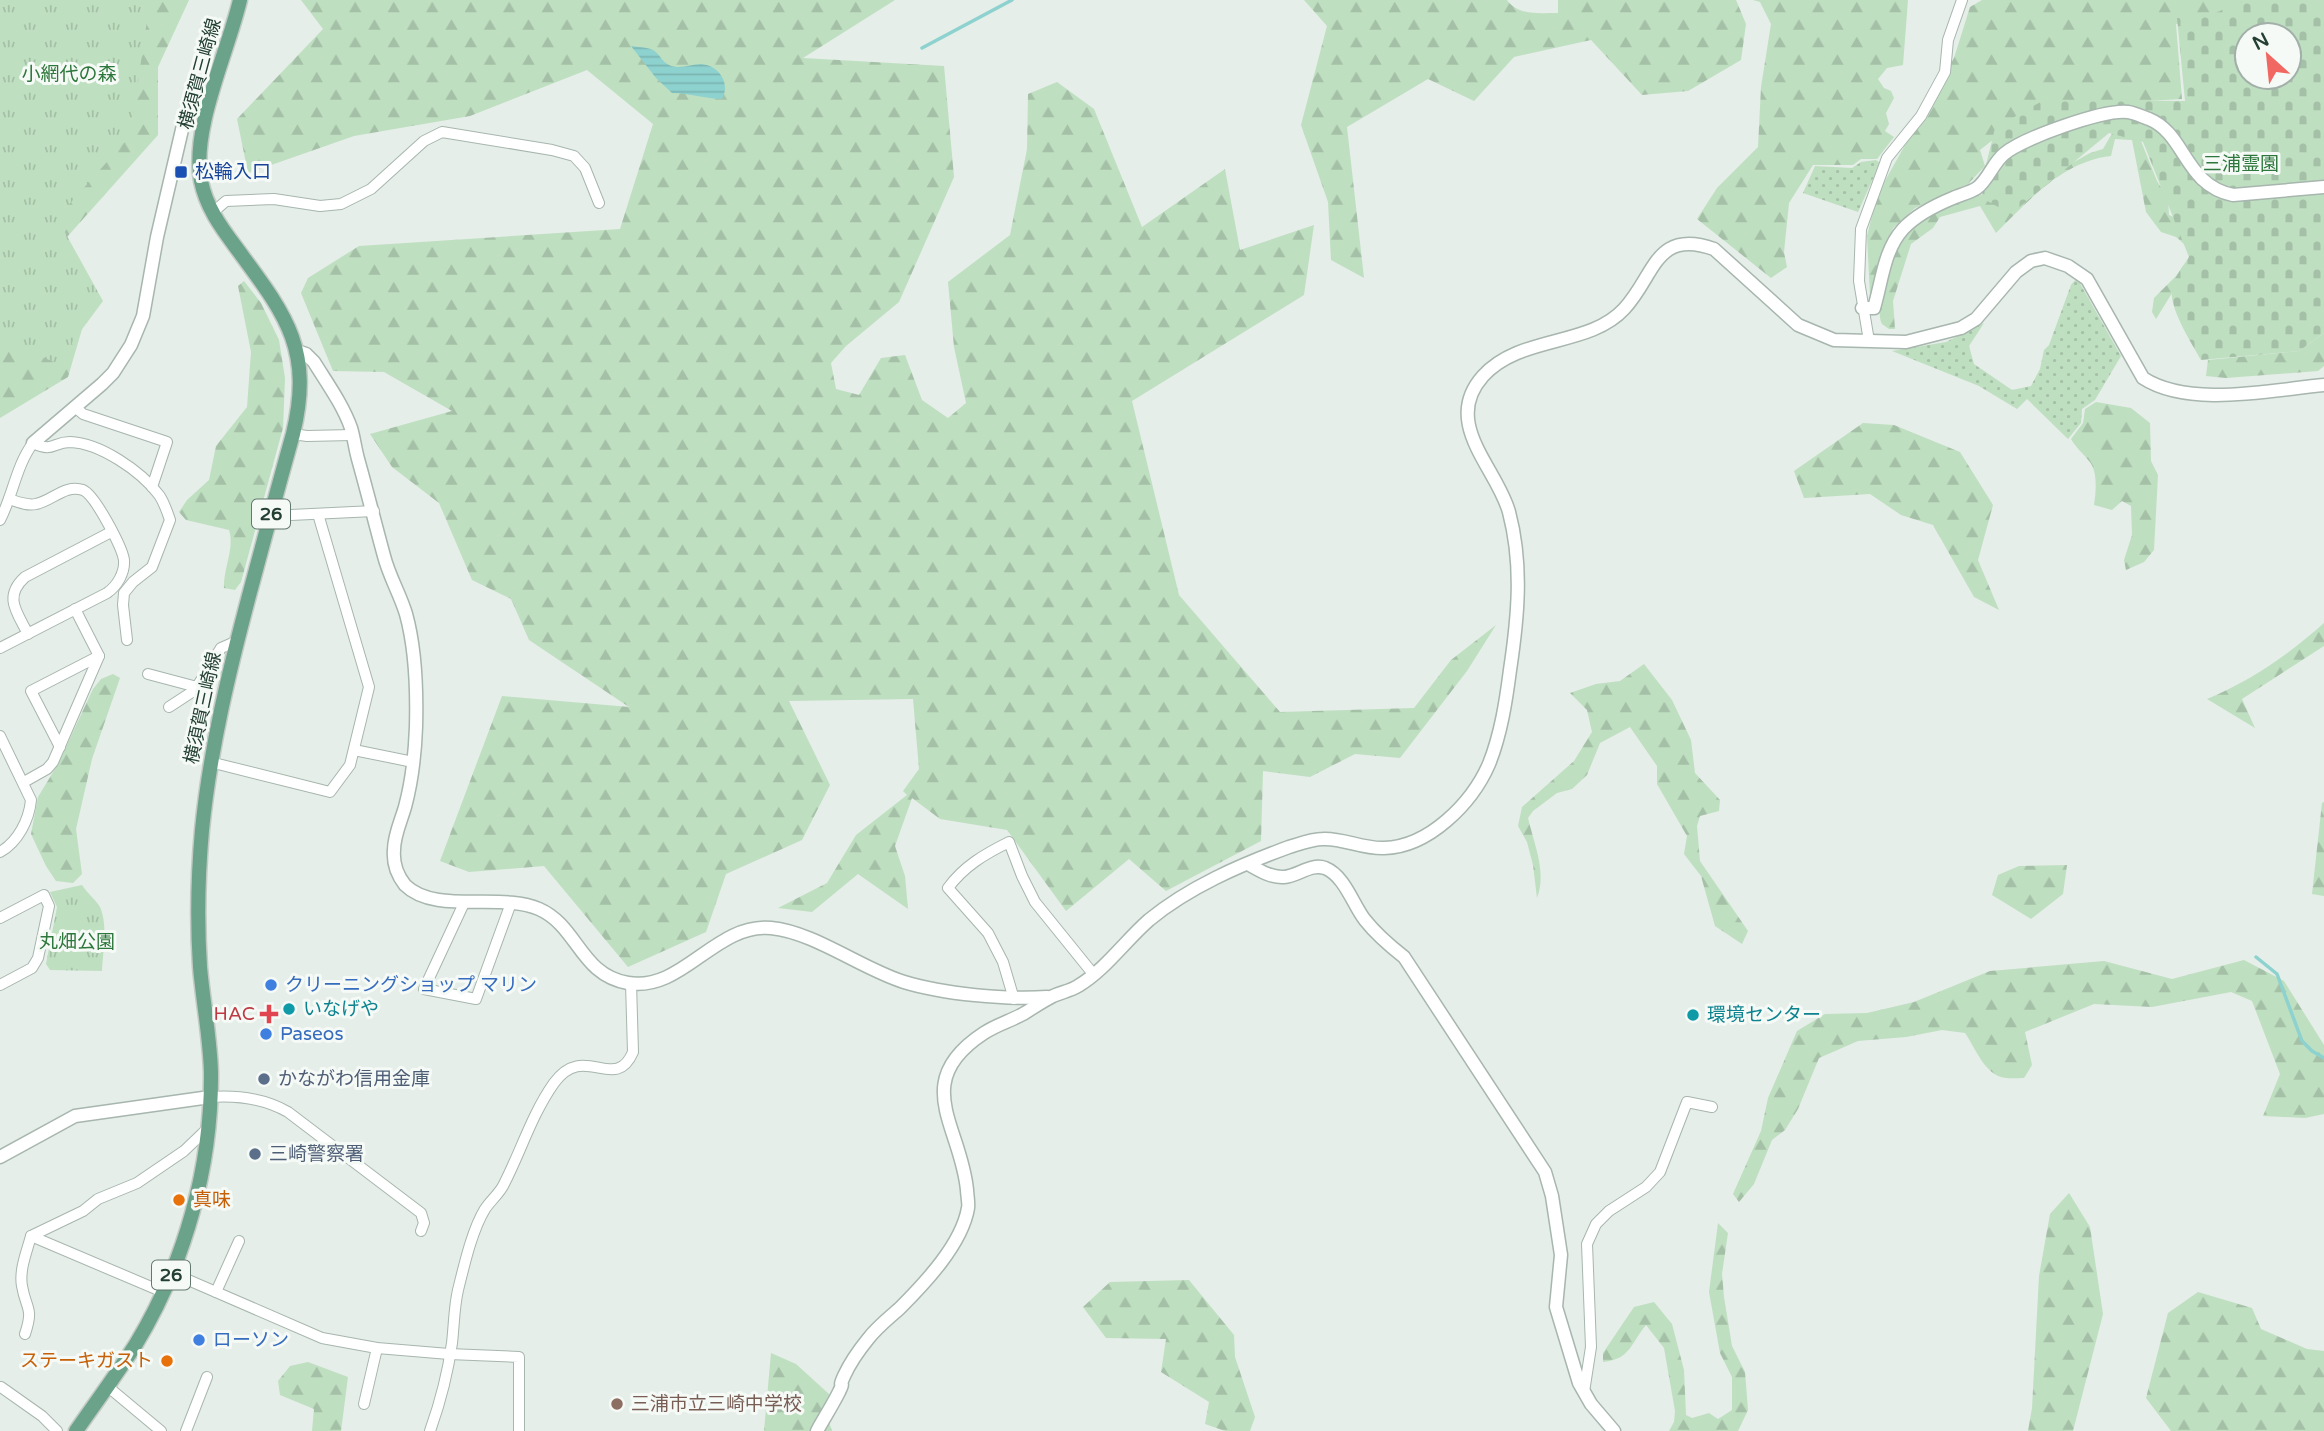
<svg xmlns="http://www.w3.org/2000/svg" width="2324" height="1431" viewBox="0 0 2324 1431" font-family="'Varela Round','Noto Sans JP',sans-serif">
<style>
.grass{fill:url(#grass-dots)}
.forest{fill:url(#forest-firs)}
.cemetery{fill:url(#cemetery-stones);fill-rule:evenodd}
.park{fill:url(#park-tufts)}
.water{fill:url(#water-rules)}
.lines{fill:none;stroke-linecap:round;stroke-linejoin:round}
.stream{stroke:#8ed2cf;stroke-width:3.5}
.minor-casing{stroke:#a7b6ae;stroke-width:12}
.tertiary-casing{stroke:#a7b6ae;stroke-width:15}
.primary-casing{stroke:#c2cac6;stroke-width:17}
.minor{stroke:#fff;stroke-width:10}
.tertiary{stroke:#fff;stroke-width:12}
.primary{stroke:#6aa389;stroke-width:14}
.transit-dot{fill:#1a4fb4;stroke:#f6faf7;stroke-width:2.5}
.shop-dot{fill:#3f7fe0;stroke:#f6faf7;stroke-width:2.5}
.culture-dot{fill:#0f9aa8;stroke:#f6faf7;stroke-width:2.5}
.health-dot{fill:#e0444e;stroke:#f6faf7;stroke-width:2.5}
.service-dot{fill:#5c6f8a;stroke:#f6faf7;stroke-width:2.5}
.food-dot{fill:#e8710a;stroke:#f6faf7;stroke-width:2.5}
.education-dot{fill:#8d6e63;stroke:#f6faf7;stroke-width:2.5}
.labels{text-anchor:middle;dominant-baseline:central;stroke-width:6;stroke-linejoin:round;paint-order:stroke}
.shield{fill:#f6faf7;stroke:#63786e;stroke-width:2}
.shield-label{font-size:18px;font-weight:bold;fill:#244033}
.park-label{font-size:19px;fill:#2e773c;stroke:#f6faf7}
.street-label{font-size:19px;fill:#244033;stroke:#f6faf7}
.transit-label{font-size:19px;fill:#164399;stroke:#f6faf7;text-anchor:start}
.shop-label{font-size:19px;fill:#366cbe;stroke:#f6faf7;text-anchor:start}
.culture-label{font-size:19px;fill:#0d838f;stroke:#f6faf7;text-anchor:start}
.health-label{font-size:19px;fill:#be3a42;stroke:#f6faf7;text-anchor:end}
.service-label{font-size:19px;fill:#4e5e75;stroke:#f6faf7;text-anchor:start}
.food-label{font-size:19px;fill:#c56008;stroke:#f6faf7;text-anchor:start}
.education-label{font-size:19px;fill:#785e54;stroke:#f6faf7;text-anchor:start}
</style>
<defs>
<pattern id="grass-dots" width="8" height="8" patternUnits="userSpaceOnUse" patternTransform="scale(1.75)"><rect width="8" height="8" fill="#bfdfc1"/><path d="M2 2h.1M6 6h.1" fill="none" stroke="#a4c0a6" stroke-width="1.8" stroke-linecap="round"/></pattern>
<pattern id="forest-firs" width="22" height="20" patternUnits="userSpaceOnUse" patternTransform="scale(1.75)"><rect width="22" height="20" fill="#bfdfc1"/><path d="M5 1l3.5 6h-7zM16 11l3.5 6h-7z" fill="#a4c0a6"/></pattern>
<pattern id="cemetery-stones" width="16" height="16" patternUnits="userSpaceOnUse" patternTransform="scale(1.75)"><rect width="16" height="16" fill="#bfdfc1"/><path d="M2 7V4a2 2 0 0 1 4 0v3zM10 15v-3a2 2 0 0 1 4 0v3z" fill="#a4c0a6"/></pattern>
<pattern id="park-tufts" width="24" height="20" patternUnits="userSpaceOnUse" patternTransform="scale(1.75)"><rect width="24" height="20" fill="#bfdfc1"/><path d="M3 7l-1-3M5 7V3M7 7l1-3M15 17l-1-3M17 17v-4M19 17l1-3" fill="none" stroke="#a4c0a6"/></pattern>
<pattern id="water-rules" width="6" height="5" patternUnits="userSpaceOnUse" patternTransform="scale(1.75)"><rect width="6" height="5" fill="#8ed2cf"/><path d="M0 2.5h6" fill="none" stroke="#7ab5b2"/></pattern>
</defs>
<rect width="100%" height="100%" fill="#e5eee8"/>
<g class="grass">
<polygon points="1876,160 1880,163 1858,212 1803,193 1815,166 1852,168 1861,162"/>
<polygon points="2077,278 2121,356 2095,400 2082,409 2081,423 2068,439 2027,399 2017,409 1979,386 1892,351 1946,342 1984,323 1969,346 1974,364 2012,390 2031,386 2040,369 2044,350 2049,345 2071,285"/>
</g>
<g class="forest">
<polygon points="0,0 189,0 158,67 158,135 67,237 92,295 68,377 0,418"/>
<polygon points="301,0 895,0 803,58 944,66 954,177 899,302 846,346 831,363 836,389 859,395 881,358 905,355 922,400 948,418 966,403 954,347 948,282 1010,235 1027,149 1028,94 1057,82 1094,109 1142,227 1225,169 1240,250 1314,225 1304,295 1132,401 1179,595 1280,712 1414,708 1451,660 1496,625 1467,671 1400,758 1355,754 1310,777 1263,771 1261,841 1166,891 1129,859 1066,911 1007,830 940,819 912,798 895,846 905,876 908,909 858,874 812,912 778,908 827,883 856,835 907,795 903,791 919,769 913,699 789,701 830,785 802,840 726,874 706,932 628,967 544,866 469,872 440,861 502,696 629,707 529,640 511,599 472,580 439,503 392,467 370,434 452,411 384,372 333,371 301,293 308,278 359,246 620,229 653,124 587,70 470,116 354,136 248,173 237,119 323,29"/>
<path d="M1304,0h203c11,16 33,13 51,13v-13h178l10,24 -5,36 -53,31 -46,4 -51,-55 -77,17 -40,44 -46,-22 -81,48 17,151 -33,-18 -3,-58 -27,-77 26,-99z"/>
<polygon points="1753,0 1908,0 1903,65 1887,68 1878,79 1884,88 1891,91 1894,98 1886,113 1889,124 1885,131 1894,137 1877,159 1861,159 1853,165 1813,165 1789,203 1784,252 1787,267 1771,278 1697,219 1717,188 1758,147 1761,87 1771,24 1760,2"/>
<polygon points="1982,0 2304,0 2275,35 2247,35 2210,18 2176,24 2182,99 2095,104 2017,121 1980,150 1985,166 1968,184 1915,208 1893,228 1882,255 1876,291 1870,295 1867,236 1877,195 1954,58 1970,7"/>
<path d="M2114,130h11l14,6 18,45 11,17 1,17 36,16 6,7v13l-9,5 -1,6 -24,23 -21,34 -4,-7 2,-14 35,-35 2,-13 -15,-13 -15,-5 -15,-20 -14,-72 -17,-1 -4,17c-48,5 -83,45 -115,77l-16,-27 -40,11 -7,11 -22,16 -18,57 2,28h-6l-7,-5c-6,-13 2,-24 4,-37 9,-69 41,-72 98,-93l25,13 40,-31 41,-23 13,-4z"/>
<path d="M244,281l17,22 18,37 6,38 -2,50 -42,154 -6,8 -11,-2c-1,-19 11,-40 5,-58l-43,-10 -7,-8 8,-12 22,-20 7,-34 31,-39 4,-55 -13,-66z"/>
<polygon points="2324,333 2324,366 2318,371 2226,378 2206,376 2208,360 2299,351"/>
<path d="M2096,402l35,6 19,15 1,38 7,14 -4,75 -10,12 -18,8 -2,-10 8,-25 -1,-29 -9,-5 -10,9 -18,-5c2,-13 4,-34 -5,-44 -6,-8 -13,-13 -18,-22l12,-16 2,-14z"/>
<polygon points="1863,423 1894,425 1960,452 1993,505 1978,560 1999,610 1974,597 1933,525 1901,515 1870,494 1804,498 1794,471"/>
<path d="M2324,623v23l-82,53 13,29 -48,-29c45,-19 81,-44 117,-76z"/>
<path d="M1644,664l28,36 19,40 4,33 25,27 -1,11 -19,5 -3,10 3,35 48,70 -6,13 -27,-18 -14,-50 -17,-22 3,-18 -30,-52v-18l-27,-39 -30,16 -13,32 -15,14 -15,4 -24,18 -5,7c6,26 19,54 9,80l-4,-33 -6,-23 -9,-16 4,-19 52,-46 18,-29 -5,-22 -17,-17 26,-9 24,-3z"/>
<polygon points="113,674 120,678 92,759 76,829 82,874 73,883 56,881 46,866 31,834 38,797 58,764 93,689 101,679"/>
<polygon points="2324,802 2324,896 2312,894 2322,803"/>
<polygon points="2067,865 2063,894 2031,919 1992,895 1998,875 2019,866"/>
<path d="M2244,960l40,21 40,64v69l-19,4 -42,-2 17,-42 -28,-73 -21,-9 -79,15 -58,-3 -69,28 7,33 -8,13c-7,0 -17,1 -23,-1 -18,-6 -26,-30 -36,-44l-23,-3 -36,7 -48,4 -39,17 -21,51 -13,21 -13,10 -18,44 -15,18 -6,-8 28,-63 7,-33 29,-67 28,-17 42,-1 47,-11 76,-31 114,-10 68,18z"/>
<polygon points="2069,1193 2090,1227 2103,1314 2073,1431 2028,1431 2032,1408 2039,1276 2050,1214"/>
<path d="M1718,1223l10,10 -6,41 2,23 8,49 13,26 3,38 -10,21h-69l5,-9 1,-11 -11,-63 -18,-23c-16,19 -15,34 -43,37v-9l31,-46 20,-5 18,22 12,46 2,45 6,3 17,-5 9,6 14,-9v-33l-12,-24 -11,-61z"/>
<polygon points="1189,1280 1234,1335 1235,1357 1255,1417 1250,1431 1225,1431 1205,1424 1209,1402 1161,1372 1166,1339 1106,1338 1083,1307 1110,1282"/>
<polygon points="2198,1292 2252,1308 2261,1329 2307,1349 2324,1351 2324,1431 2171,1431 2146,1398 2168,1313"/>
<polygon points="771,1353 796,1364 829,1394 827,1416 832,1431 764,1431"/>
<polygon points="308,1362 348,1377 341,1431 312,1431 314,1409 280,1395 278,1381 290,1366"/>
</g>
<path class="cemetery" d="M2247,0h77v333l-25,18 -98,9c-10,-18 -33,-53 -29,-73 2,-10 12,-22 17,-30l-46,-115 -34,-9 -98,81 -29,-16 3,-29 10,-41 49,-28 141,1 -8,-83 33,-3zM2247,35h42v42h-42z"/>
<g class="park">
<polygon points="0,0 150,0 130,136 57,218 103,301 57,363 0,341"/>
<path d="M82,885c5,8 15,16 18,22 8,18 3,45 2,64l-52,-1 -4,-6 11,-57 -7,-15z"/>
</g>
<path class="water" d="M631,46c6,1 16,1 22,4 6,3 9,12 16,15 11,5 22,-1 32,-1 18,1 30,20 21,35 -17,0 -32,-6 -50,-6l-16,-15z"/>
<g class="lines">
<g class="stream">
<polyline points="922,48 1012,0"/>
<polyline points="2256,957 2277,974 2302,1041 2312,1051 2324,1058"/>
</g>
<defs>
<g id="minor">
<polyline points="212,213 226,201 274,199 320,206 341,204 371,189 424,141 442,132 552,150 574,156 585,168 599,203"/>
<polyline points="1869,341 1859,281 1861,229 1887,158 1921,116 1945,72 1948,40 1962,0"/>
<polyline points="75,407 83,414 167,442 152,487"/>
<polyline points="293,434 307,436 352,435"/>
<polyline points="270,516 374,511"/>
<path d="M0,520c13,-25 16,-54 33,-77 21,10 19,-1 37,-1 30,1 71,29 89,53 5,7 8,16 11,25l-18,47 -19,15 -9,11 -1,12 4,35"/>
<path d="M28,634c-11,-22 -25,-37 -3,-57l86,-45"/>
<path d="M0,648l107,-55c10,-7 18,-20 17,-33 -2,-13 -29,-65 -41,-70 -18,-6 -31,11 -47,14 -9,2 -18,-2 -27,-5"/>
<polyline points="148,674 197,687"/>
<polyline points="169,707 195,690 221,648 237,641"/>
<path d="M0,736l31,64c-2,20 -13,42 -31,52"/>
<polyline points="60,747 31,691 99,656"/>
<polyline points="354,750 413,762"/>
<polyline points="210,762 330,792 350,765 369,687 318,514"/>
<polyline points="24,782 47,769 53,762 99,656 75,609"/>
<polyline points="465,901 424,989 476,999 511,903"/>
<polyline points="0,918 44,895 49,906 38,958 32,968 0,985"/>
<path d="M1014,999l-11,-37 -15,-29 -40,-45c16,-22 37,-34 61,-46l13,34 13,26 59,73"/>
<path d="M210,1097c27,-2 55,2 78,15l133,101 3,10 -3,8"/>
<polyline points="31,1236 163,1292"/>
<polyline points="172,1273 322,1338 377,1348 449,1354 519,1357 519,1431"/>
<polyline points="216,1292 239,1241"/>
<path d="M25,1334c9,-27 1,-24 -3,-48 -3,-16 5,-35 9,-50l52,-25 15,-12 39,-16 47,-32 24,-23"/>
<polyline points="107,1386 161,1431"/>
<polyline points="1,1387 42,1416 57,1431"/>
<polyline points="1584,1392 1591,1347 1587,1244 1596,1224 1609,1211 1646,1187 1660,1172 1687,1102 1712,1107"/>
<polyline points="364,1404 377,1348"/>
<polyline points="186,1431 207,1377"/>
<path d="M430,1431c10,-28 18,-59 22,-88 2,-17 2,-36 6,-53 6,-24 14,-60 27,-81 6,-9 15,-16 19,-25 17,-33 28,-70 50,-101 30,-42 61,11 79,-31l-2,-69"/>
</g>
<g id="tertiary">
<path d="M1862,308h12c8,-27 10,-58 29,-79 13,-14 33,-24 50,-31 7,-3 18,-6 24,-10 11,-8 16,-25 27,-34 19,-16 100,-45 124,-42 7,1 15,5 21,7 37,15 35,66 84,76l91,-8"/>
<path d="M297,351l9,3 8,8c13,21 29,43 37,66 3,10 4,20 7,31 9,32 17,64 26,97 5,20 16,38 22,58 10,36 11,76 10,113 -1,27 -4,54 -11,80 -4,14 -11,28 -11,43 -1,12 3,25 11,35 30,30 97,7 134,24 39,17 41,66 89,74 55,9 87,-60 143,-55 43,4 91,41 133,54 39,12 103,18 143,15"/>
<path d="M33,443l69,-59 11,-11 18,-28 12,-29 14,-79 27,-116c6,-15 10,-22 27,-23"/>
<path d="M1248,864c11,6 23,14 36,13 14,-1 27,-14 41,-9 20,8 28,37 40,52 11,14 25,26 39,37l141,215 7,24 9,59 -5,52 23,76 12,21 23,27"/>
<polyline points="0,1157 75,1116 210,1097"/>
<path d="M817,1431c7,-13 15,-25 22,-39 7,-15 -2,0 5,-16 6,-13 15,-26 24,-37 9,-12 21,-21 32,-31 25,-25 62,-64 68,-100 1,-3 -1,-15 -1,-18 -6,-64 -58,-108 17,-157 12,-8 26,-12 39,-19 10,-6 20,-13 30,-18 9,-4 17,-5 25,-10 27,-16 47,-45 71,-66 40,-33 91,-55 140,-73 10,-3 23,-8 34,-8 20,-1 40,10 61,9 45,-1 88,-45 105,-84 12,-30 17,-63 21,-94 8,-53 13,-105 -1,-158 -12,-44 -68,-89 -26,-136 37,-41 106,-29 141,-67 31,-33 31,-81 90,-60l84,76 36,15 72,2 55,-14 15,-9 40,-47 15,-11 14,-3 23,8 19,13 56,99c46,30 128,12 181,7"/>
</g>
<path id="primary" d="M76,1431c20,-29 41,-57 60,-87 49,-81 76,-178 75,-272 -1,-35 -8,-70 -11,-105 -3,-45 -2,-92 2,-137 8,-81 27,-159 48,-238 14,-52 28,-105 43,-158 21,-87 -9,-121 -58,-188 -15,-20 -29,-40 -34,-65 -10,-53 27,-129 39,-181"/>
</defs>
<use href="#minor" class="minor-casing"/>
<use href="#tertiary" class="tertiary-casing"/>
<use href="#primary" class="primary-casing"/>
<use href="#minor" class="minor"/>
<use href="#tertiary" class="tertiary"/>
<use href="#primary" class="primary"/>
</g>
<rect class="transit-dot" x="174" y="165" width="14" height="14" rx="3.5"/>
<g class="shop-dot">
<circle cx="271" cy="985" r="7"/>
<circle cx="266" cy="1034" r="7"/>
<circle cx="199" cy="1340" r="7"/>
</g>
<g class="culture-dot">
<circle cx="289" cy="1009" r="7"/>
<circle cx="1693" cy="1015" r="7"/>
</g>
<path class="health-dot" d="M265.5 1003.5h7v7h7v7h-7v7h-7v-7h-7v-7h7z"/>
<g class="service-dot">
<circle cx="264" cy="1079" r="7"/>
<circle cx="255" cy="1154" r="7"/>
</g>
<g class="food-dot">
<circle cx="179" cy="1200" r="7"/>
<circle cx="167" cy="1361" r="7"/>
</g>
<circle class="education-dot" cx="617" cy="1404" r="7"/>
<g class="labels">
<g class="shield">
<rect x="252" y="499.5" width="38" height="29" rx="5"/>
<rect x="152" y="1260.5" width="38" height="29" rx="5"/>
</g>
<g class="shield-label">
<text x="271" y="514">26</text>
<text x="171" y="1275">26</text>
</g>
<g class="park-label">
<text x="69" y="74">小網代の森</text>
<text x="2241" y="164">三浦霊園</text>
<text x="77" y="942">丸畑公園</text>
</g>
<g class="street-label">
<text transform="translate(200 74) rotate(-75)">横須賀三崎線</text>
<text transform="translate(203 708) rotate(-78)">横須賀三崎線</text>
</g>
<g class="transit-label">
<text x="195" y="172">松輪入口</text>
</g>
<g class="shop-label">
<text x="285" y="985">クリーニングショップ マリン</text>
<text x="280" y="1034">Paseos</text>
<text x="213" y="1340">ローソン</text>
</g>
<g class="culture-label">
<text x="303" y="1009">いなげや</text>
<text x="1707" y="1015">環境センター</text>
</g>
<g class="health-label">
<text x="255" y="1014">HAC</text>
</g>
<g class="service-label">
<text x="278" y="1079">かながわ信用金庫</text>
<text x="269" y="1154">三崎警察署</text>
</g>
<g class="food-label">
<text x="193" y="1200">真味</text>
<text x="153" y="1361" text-anchor="end">ステーキガスト</text>
</g>
<g class="education-label">
<text x="631" y="1404">三浦市立三崎中学校</text>
</g>
</g>
<g transform="translate(2268 56) rotate(333)"><circle r="33" fill="#f6faf7" stroke="#a2b0a9" stroke-width="2"/>
<path d="M0-5L12 26L0 18L-12 26Z" fill="#f06861"/>
<text y="-10" font-size="19" font-weight="bold" text-anchor="middle" fill="#244033">N</text>
</g>
</svg>
